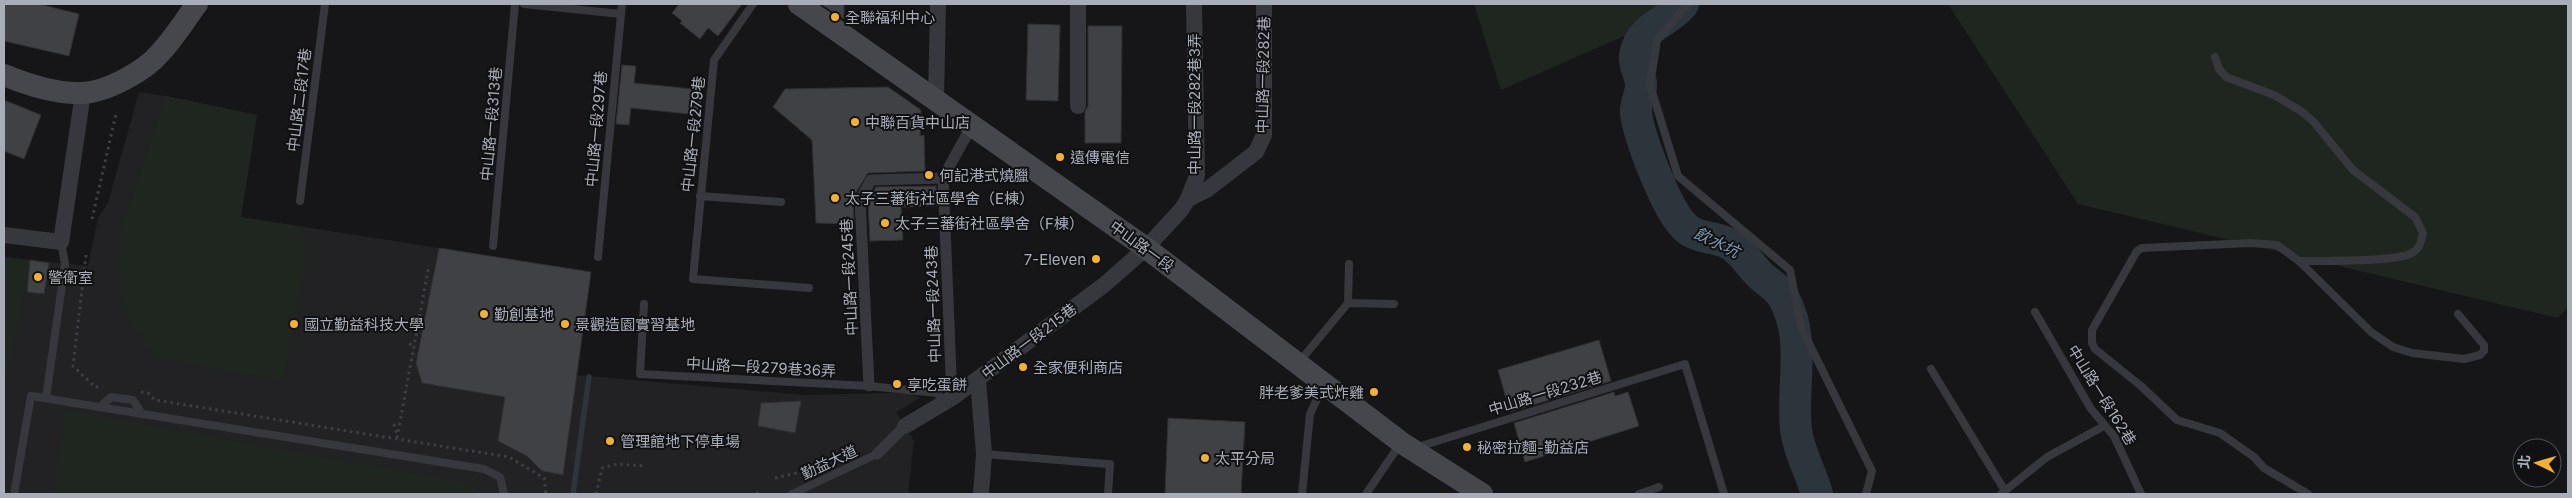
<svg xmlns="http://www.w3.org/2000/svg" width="2572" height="498" viewBox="0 0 2572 498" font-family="Inter,'Noto Sans TC',sans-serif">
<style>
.built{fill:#222225}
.green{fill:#1e261f}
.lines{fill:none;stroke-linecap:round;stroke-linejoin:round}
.stream{stroke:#2c353c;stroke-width:5.5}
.river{stroke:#2c353c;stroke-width:32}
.building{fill:#404145;stroke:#303034}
.path{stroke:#3d3f44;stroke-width:3;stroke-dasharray:2.5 4;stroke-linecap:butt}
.service{stroke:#37383d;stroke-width:8}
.pedestrian{stroke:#37383d;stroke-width:11}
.minor{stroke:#37383d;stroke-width:16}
.secondary{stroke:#45474d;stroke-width:22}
.poi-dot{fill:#f2b134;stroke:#111113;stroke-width:2}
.labels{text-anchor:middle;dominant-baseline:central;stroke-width:4;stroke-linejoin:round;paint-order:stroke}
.poi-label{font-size:15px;fill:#a8adb8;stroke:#111113;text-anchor:start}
.street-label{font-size:15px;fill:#a8adb8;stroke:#111113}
.water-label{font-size:16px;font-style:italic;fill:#7f9bb3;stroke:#111113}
</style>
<rect width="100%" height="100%" fill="#161618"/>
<polygon class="built" points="139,92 166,96 257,115 241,217 591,272 577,375 804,395 892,393 911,394 920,398 896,412 914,441 908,494 4,494 4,257 88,266 98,218 108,203"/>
<g class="green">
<polygon points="1474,4 1697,4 1501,90"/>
<polygon points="1948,4 2568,4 2568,307 2558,318 2078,204"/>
<path d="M166,96l91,19 -16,102 62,10 4,27 -24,127 -129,-23c-9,-16 -24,-33 -29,-51 -10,-31 -10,-77 6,-106z"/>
<polygon points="4,257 30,260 4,392"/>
<polygon points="65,410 468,483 485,494 52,494"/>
</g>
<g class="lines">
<polyline class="stream" points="573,494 589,377"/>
<path class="river" d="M1683,4c-12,16 -34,20 -44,39 -9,19 -1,23 2,40 1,10 -6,20 -5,30 3,24 31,98 49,114 10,10 21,9 34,13 18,4 28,21 39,33 8,9 19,13 25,24 24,41 8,87 13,133 3,23 15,42 21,64"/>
</g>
<g class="building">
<polygon points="4,4 39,4 79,14 69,56 4,41"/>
<polygon points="679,4 742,4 718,36 708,28 700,39 680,23 682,21 672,13"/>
<polygon points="821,4 844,4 844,19"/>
<polygon points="1028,24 1060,25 1058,101 1026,100"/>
<polygon points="1088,26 1122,26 1121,143 1085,143 1085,112 1088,106"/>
<polygon points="622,65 636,66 634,83 702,90 699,115 631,108 629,125 616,124"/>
<polygon points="888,87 921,110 920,136 924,135 925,171 868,173 853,197 854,224 816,223 812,140 773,107 785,89"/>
<polygon points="4,100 41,115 24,159 4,151"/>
<polygon points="936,186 937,206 901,207 903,240 870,241 868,202 876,187"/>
<polygon points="439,248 591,272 563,475 542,471 527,456 498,441 505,397 422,383 416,363"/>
<polygon points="30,260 49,263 44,294 27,292"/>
<polygon points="1599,340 1611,381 1510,412 1498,370"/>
<polygon points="1614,392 1615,396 1628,392 1639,426 1525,462 1514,423"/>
<polygon points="801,401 795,433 758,426 761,403"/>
<polygon points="1168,418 1245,422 1241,494 1165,494"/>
</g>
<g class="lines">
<g class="path">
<polyline points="92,219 116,114"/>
<polyline points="86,255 73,366 95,387 103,387"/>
<polyline points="409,344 414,346"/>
<polyline points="141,392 148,393 155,400 509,457 544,478 546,494"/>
<polyline points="394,424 397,435"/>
<polyline points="397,438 429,265"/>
<polyline points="775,478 813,469"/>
<polyline points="596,494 602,468 617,464 645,466"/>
<polyline points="757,494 757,492"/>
</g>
<g class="service">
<polyline points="524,4 621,14"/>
<polyline points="753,4 714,60 693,279 809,288"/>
<polyline points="1688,4 1657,40 1650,85 1678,176 1790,270 1801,327 1872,471 1866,494"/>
<path d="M2215,57l4,12 7,8 48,18 27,16 12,10 40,49 62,47 8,16c-2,9 -3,15 -11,20 -14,9 -93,8 -113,8"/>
<polyline points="700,196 781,202"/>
<polyline points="300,201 325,4"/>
<polyline points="493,246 515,4"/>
<polyline points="598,257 622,4"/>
<polyline points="1348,303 1349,264"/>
<polyline points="644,304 640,374 869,386 937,393 945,403"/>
<polyline points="2035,312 2091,409 2114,436 2141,494"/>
<polyline points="1300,361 1348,303 1394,304"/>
<polyline points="1931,369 2005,491"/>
<polyline points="46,398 65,264 61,242"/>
<polyline points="100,407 111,397 133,400 142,414"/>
<polyline points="1418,447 1685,364 1724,494"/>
<polyline points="984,454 1107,464"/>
<polyline points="14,494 31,396 484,469 500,477 504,494"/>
<polyline points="792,494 877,454"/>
<polyline points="1108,494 1110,464"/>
<polyline points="1302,494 1310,414 1323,386"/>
<polyline points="1366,494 1400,444"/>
<polyline points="1639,494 1659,487"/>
<polyline points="2001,494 2047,457 2104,426"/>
<polyline points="2308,494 2264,468 2254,457 2220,433 2177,420 2141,386 2095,349 2092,343 2092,330 2137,251 2142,248 2251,243 2277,245 2299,261 2371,332 2393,347 2412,353 2464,359 2480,355 2484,351 2484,345 2458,314"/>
</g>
<g class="pedestrian">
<polyline points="869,386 860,200 871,180 943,178"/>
<polyline points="952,398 943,178 971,127"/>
<polyline points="877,454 905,426"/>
</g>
<g class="minor">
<polyline points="1078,4 1078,106"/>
<polyline points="936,99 938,4"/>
<polyline points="1188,199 1208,189 1256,152 1264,135 1264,4"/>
<polyline points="4,235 61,242 83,93"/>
<polyline points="978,380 984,454 981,494"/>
<polyline points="905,426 952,398 1104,285 1146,248 1181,210 1188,199 1197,176 1194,4"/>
</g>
<g class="secondary">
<polyline points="799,4 1146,248 1402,443 1482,494"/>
<path d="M4,75c24,10 52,19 78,18 25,-1 63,-22 78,-40 14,-15 25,-33 37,-49"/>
</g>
</g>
<g class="poi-dot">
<circle cx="835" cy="17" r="5"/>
<circle cx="855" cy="122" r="5"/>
<circle cx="1060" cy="157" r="5"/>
<circle cx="929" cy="175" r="5"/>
<circle cx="835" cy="198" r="5"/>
<circle cx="885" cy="223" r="5"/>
<circle cx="1096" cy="259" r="5"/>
<circle cx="38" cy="277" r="5"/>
<circle cx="484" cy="314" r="5"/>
<circle cx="294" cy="324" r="5"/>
<circle cx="565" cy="324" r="5"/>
<circle cx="1023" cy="367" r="5"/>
<circle cx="897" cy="384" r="5"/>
<circle cx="1374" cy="392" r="5"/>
<circle cx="610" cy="441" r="5"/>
<circle cx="1467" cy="447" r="5"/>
<circle cx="1205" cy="458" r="5"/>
</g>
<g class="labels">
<g class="poi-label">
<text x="845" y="17">全聯福利中心</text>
<text x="865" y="122">中聯百貨中山店</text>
<text x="1070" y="157">遠傳電信</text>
<text x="939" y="175">何記港式燒臘</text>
<text x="845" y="198">太子三蕃街社區學舍（E棟）</text>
<text x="895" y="223">太子三蕃街社區學舍（F棟）</text>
<text x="1086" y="259" text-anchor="end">7-Eleven</text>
<text x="48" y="277">警衛室</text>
<text x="494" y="314">勤創基地</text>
<text x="304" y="324">國立勤益科技大學</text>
<text x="575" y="324">景觀造園實習基地</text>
<text x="1033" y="367">全家便利商店</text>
<text x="907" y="384">享吃蛋餅</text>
<text x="1364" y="392" text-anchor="end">胖老爹美式炸雞</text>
<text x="620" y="441">管理館地下停車場</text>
<text x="1477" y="447">秘密拉麵-勤益店</text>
<text x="1215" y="458">太平分局</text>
</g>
<g class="street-label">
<text transform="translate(1263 75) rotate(-89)">中山路一段282巷</text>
<text transform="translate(299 100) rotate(-83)">中山路二段17巷</text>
<text transform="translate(1194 104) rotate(-90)">中山路一段282巷3弄</text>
<text transform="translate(491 124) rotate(-85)">中山路一段313巷</text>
<text transform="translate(596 129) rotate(-85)">中山路一段297巷</text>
<text transform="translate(693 134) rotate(-84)">中山路一段279巷</text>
<text transform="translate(1142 246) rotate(36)">中山路一段</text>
<text transform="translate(849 277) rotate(-93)">中山路一段245巷</text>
<text transform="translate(933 304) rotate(-92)">中山路一段243巷</text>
<text transform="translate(1029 341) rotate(-37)">中山路一段215巷</text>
<text transform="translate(761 367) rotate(3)">中山路一段279巷36弄</text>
<text transform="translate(1545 393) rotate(-17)">中山路一段232巷</text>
<text transform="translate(2102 395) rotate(58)">中山路一段162巷</text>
<text transform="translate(829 462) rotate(-25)">勤益大道</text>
</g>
<g class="water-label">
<text transform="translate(1717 242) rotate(26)">飲水坑</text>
</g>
</g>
<rect width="2572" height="498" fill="none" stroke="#a8adb8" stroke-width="10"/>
<g transform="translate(2537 463) rotate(275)"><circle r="24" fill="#111113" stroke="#4d4f55"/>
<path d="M0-4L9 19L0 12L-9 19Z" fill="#f2b134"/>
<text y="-8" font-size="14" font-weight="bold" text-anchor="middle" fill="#a8adb8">北</text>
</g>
</svg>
